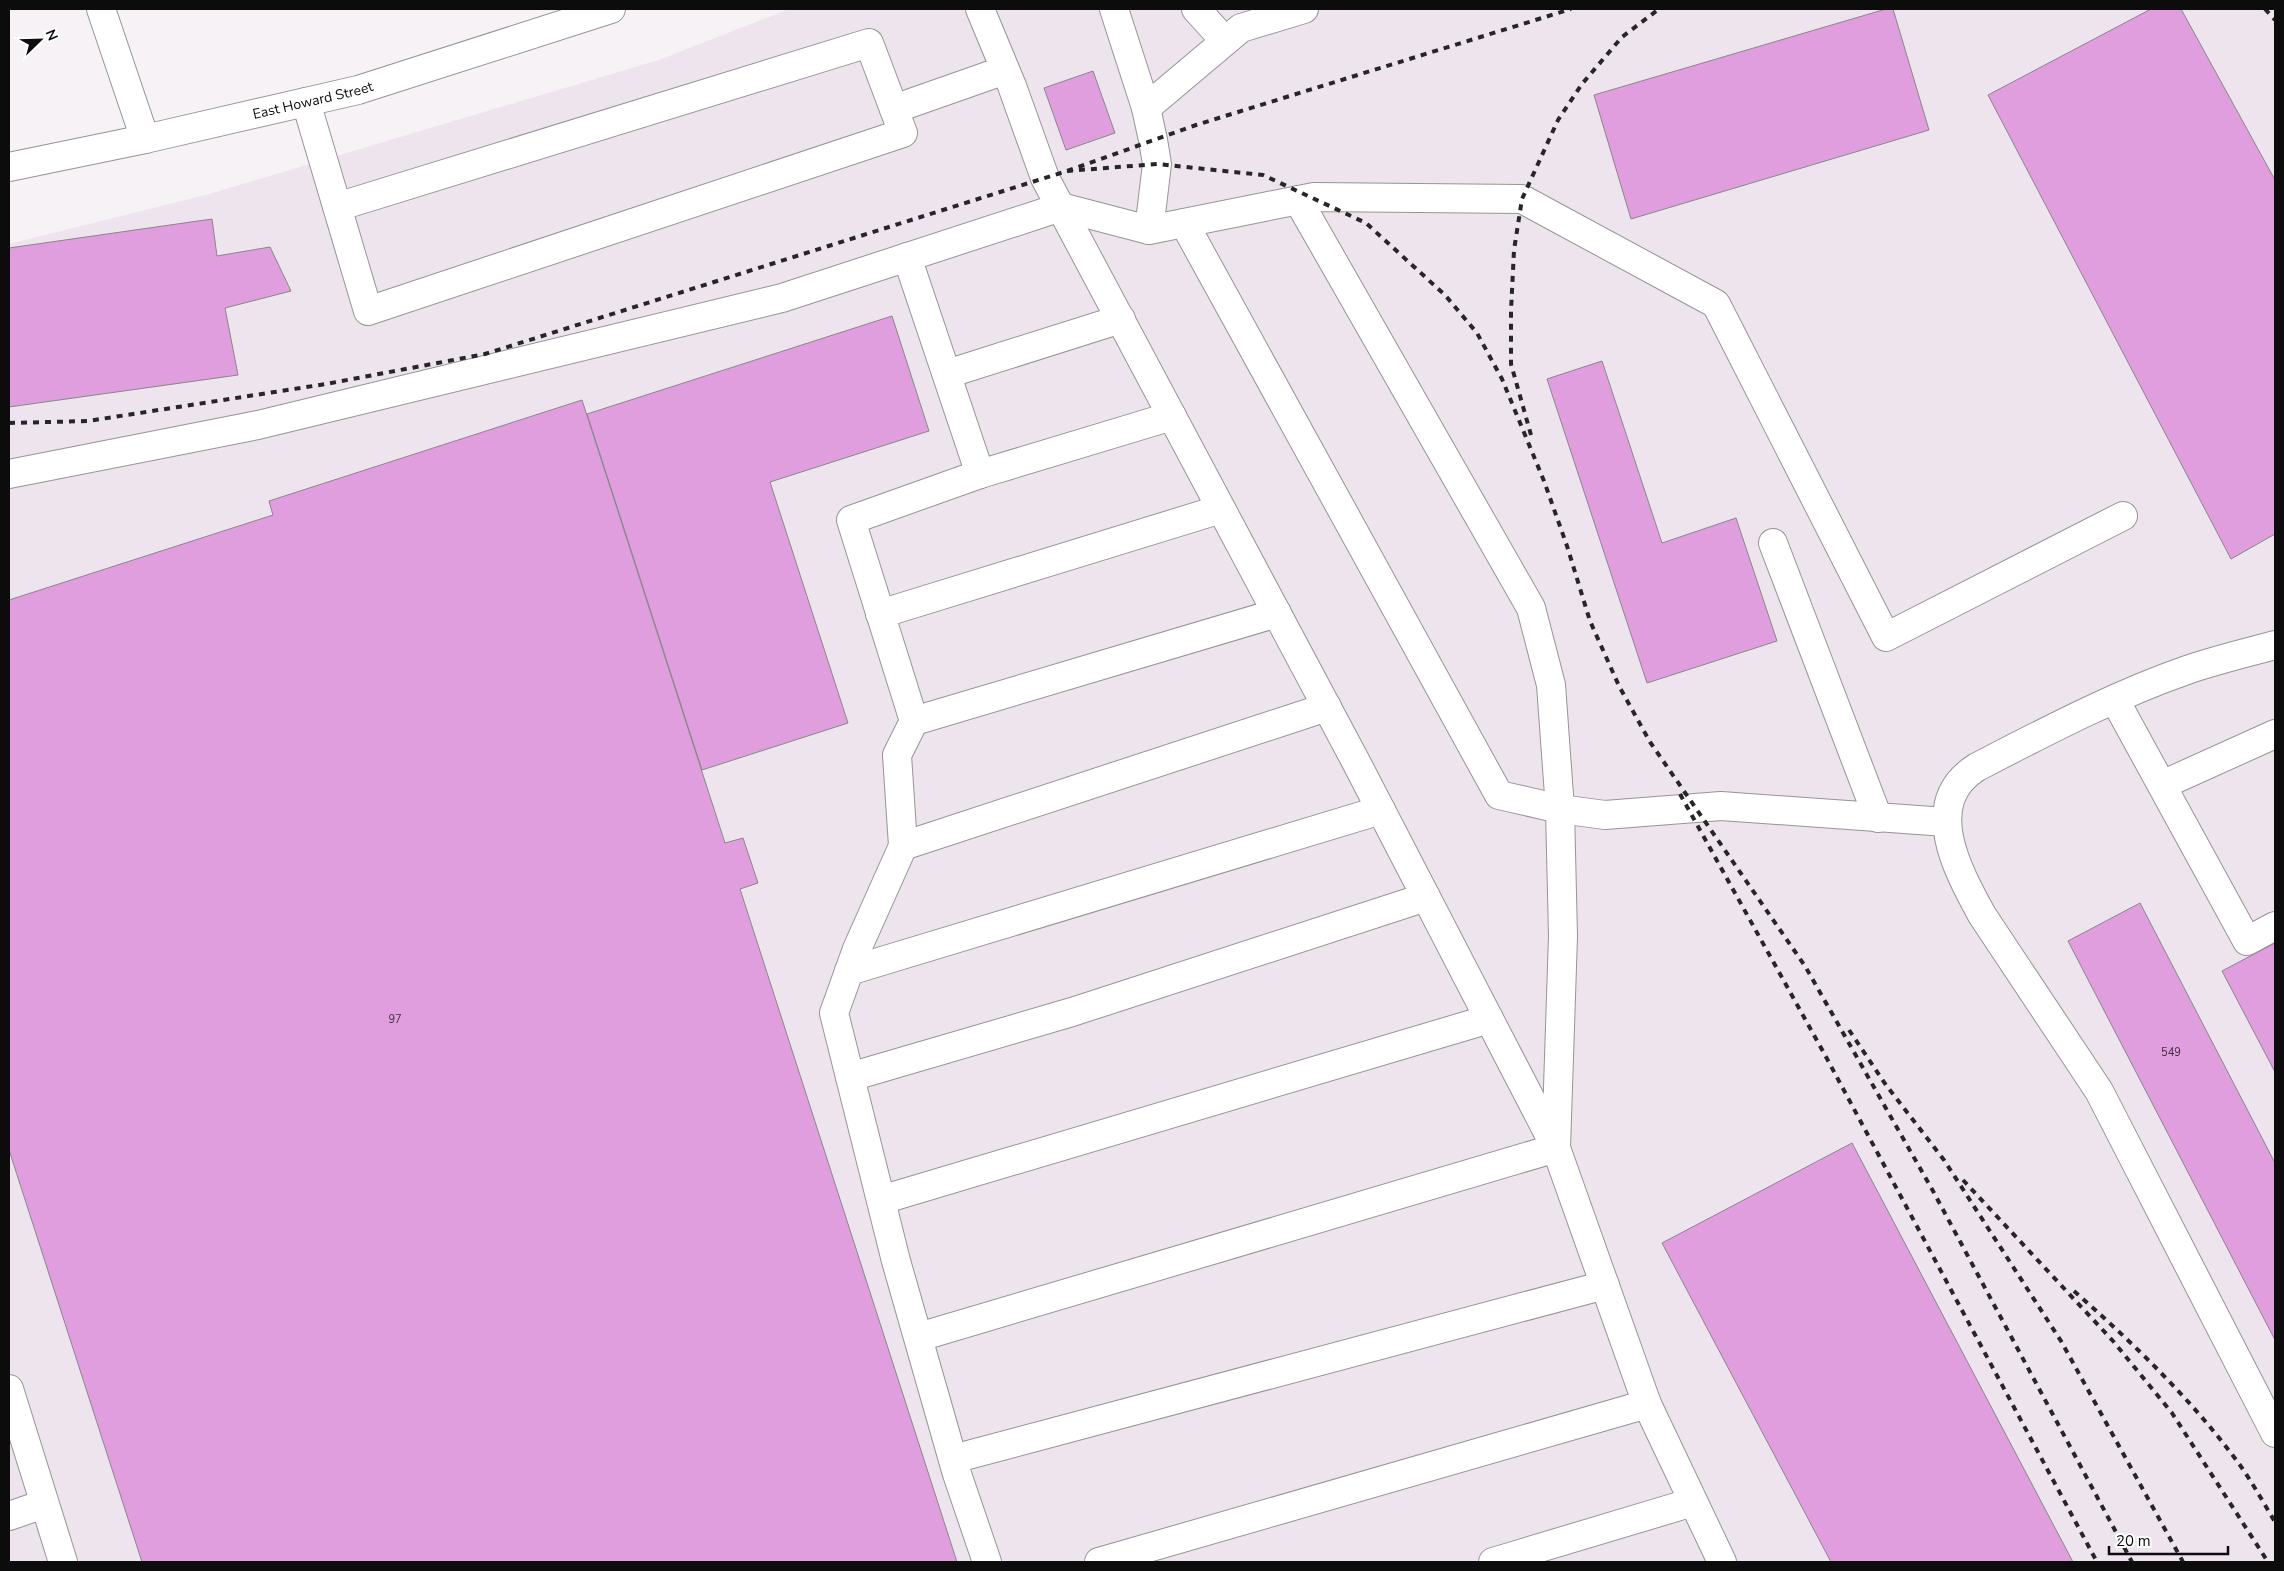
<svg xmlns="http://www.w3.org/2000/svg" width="2284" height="1571" viewBox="0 0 2284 1571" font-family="'Nunito Sans',sans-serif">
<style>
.built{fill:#ede4ed}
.building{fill:#e09edf;stroke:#898689}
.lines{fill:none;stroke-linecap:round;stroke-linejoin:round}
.minor-casing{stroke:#979497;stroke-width:30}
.major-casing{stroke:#979497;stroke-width:30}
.minor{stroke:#fff;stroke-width:28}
.major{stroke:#fff;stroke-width:28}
.rail{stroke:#272627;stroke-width:4;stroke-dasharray:6 6;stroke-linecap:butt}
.labels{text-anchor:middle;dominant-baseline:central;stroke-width:5;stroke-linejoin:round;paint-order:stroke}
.number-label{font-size:11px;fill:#423042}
.street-label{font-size:14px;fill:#0d0c0d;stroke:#fff}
</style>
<rect width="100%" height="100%" fill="#f6f2f6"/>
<polygon class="built" points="789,9 2275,9 2275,1562 9,1562 9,244 206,195 662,59"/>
<g class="building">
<polygon points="1886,9 1893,9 1929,130 1631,219 1594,95"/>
<polygon points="2151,9 2181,9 2275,180 2275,534 2231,559 1988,95"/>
<polygon points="1093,71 1115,133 1066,150 1044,88"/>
<polygon points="212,219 217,256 270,247 291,291 225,308 238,375 9,407 9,248"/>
<polygon points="892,316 929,431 770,482 848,723 702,770 587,414"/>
<polygon points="1602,361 1662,543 1736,518 1777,641 1647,683 1547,379"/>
<polygon points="582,400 725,843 743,838 758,883 740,889 957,1562 142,1562 9,1150 9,600 273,515 269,501"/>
<polygon points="2140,903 2275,1163 2275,1340 2068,941"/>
<polygon points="2275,943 2275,1072 2222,971"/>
<polygon points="1852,1143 2073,1562 1831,1562 1662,1243"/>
</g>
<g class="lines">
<defs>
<g id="minor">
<polyline points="101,9 145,139"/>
<polyline points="980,9 1012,86 1045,178 1355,760 1556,1148 1647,1404 1722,1562"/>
<polyline points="1114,9 1146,108 1153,140 1157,164 1149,230"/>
<polyline points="1196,9 1225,41"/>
<polyline points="306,102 368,311 903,133 869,43 337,207"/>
<polyline points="1146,108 1241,28 1304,9"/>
<polyline points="894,109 1005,70"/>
<polyline points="1184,223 1499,795 1560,809 1605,815 1721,806 1946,822"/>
<polyline points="907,257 980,474 851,520 914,721 897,755 903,846 857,949 834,1013 896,1261 957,1474 987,1562"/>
<polyline points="947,374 1121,319"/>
<polyline points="9,474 258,425 782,298 1061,207 1149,230 1314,197 1522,199 1716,304 1886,637 2123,516"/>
<polyline points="980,474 1172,416"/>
<polyline points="1773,543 1878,818"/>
<polyline points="880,614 1221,509"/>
<path d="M2275,645c-29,8 -59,15 -88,25 -72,25 -142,62 -210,97 -57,36 -19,104 5,148l117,176 176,342"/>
<polyline points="2115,700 2247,941 2275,926"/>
<polyline points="914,721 1277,613"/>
<polyline points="2162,785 2275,734"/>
<polyline points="903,846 1327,707"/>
<polyline points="849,971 1381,810"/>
<polyline points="850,1077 1072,1012 1426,897"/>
<polyline points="881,1200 1489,1019"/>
<polyline points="919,1337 1556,1148 1563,936 1560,809 1551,685 1531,608 1298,200"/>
<polyline points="9,1389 63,1562"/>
<polyline points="953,1459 1605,1285"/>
<polyline points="9,1516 44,1504"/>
<polyline points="1099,1562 1647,1404"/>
<polyline points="1493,1562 1693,1502"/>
</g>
<g id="major">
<path id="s1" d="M9,167l136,-28 213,-49 253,-81"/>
</g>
</defs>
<use href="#minor" class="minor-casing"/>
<use href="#major" class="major-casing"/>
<use href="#minor" class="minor"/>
<use href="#major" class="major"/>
<g class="rail">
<polyline points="2265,9 2275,20"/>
<polyline points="1067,171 1157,164 1263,175 1366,223 1445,295 1477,333 1502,379 1544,481 1567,546 1590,621 1619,686 1650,742 1805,966 1933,1191 2132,1562"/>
<polyline points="9,423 88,421 326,384 485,354 1067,171 1196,125 1571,9"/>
<polyline points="1531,435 1511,364 1511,311 1514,250 1522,199 1558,120 1582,84 1622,37 1659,9"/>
<polyline points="1680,794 1825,1055 2097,1562"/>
<polyline points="1849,1030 1886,1085 1944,1160 2061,1341 2183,1562"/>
<polyline points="1963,1180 2113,1341 2172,1413 2268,1562"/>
<path d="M2074,1291c59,52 116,107 163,170 14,19 26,41 38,61"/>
</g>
</g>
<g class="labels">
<g class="number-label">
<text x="395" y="1019">97</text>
<text x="2171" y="1052">549</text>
</g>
<g class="street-label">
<text stroke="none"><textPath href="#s1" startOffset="311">East Howard Street</textPath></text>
</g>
</g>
<rect width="2284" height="1571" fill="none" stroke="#0d0c0d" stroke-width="20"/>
<g transform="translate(40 40) rotate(67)" stroke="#ffffff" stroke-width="4" paint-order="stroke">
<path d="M0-4L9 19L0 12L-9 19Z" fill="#0d0c0d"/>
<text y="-8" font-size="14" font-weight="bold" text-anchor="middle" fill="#0d0c0d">N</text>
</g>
<path d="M2109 1546v8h119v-8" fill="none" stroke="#0d0c0d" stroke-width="2.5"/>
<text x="2116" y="1546" font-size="15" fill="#0d0c0d" stroke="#ffffff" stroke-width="4" paint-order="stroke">20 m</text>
</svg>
